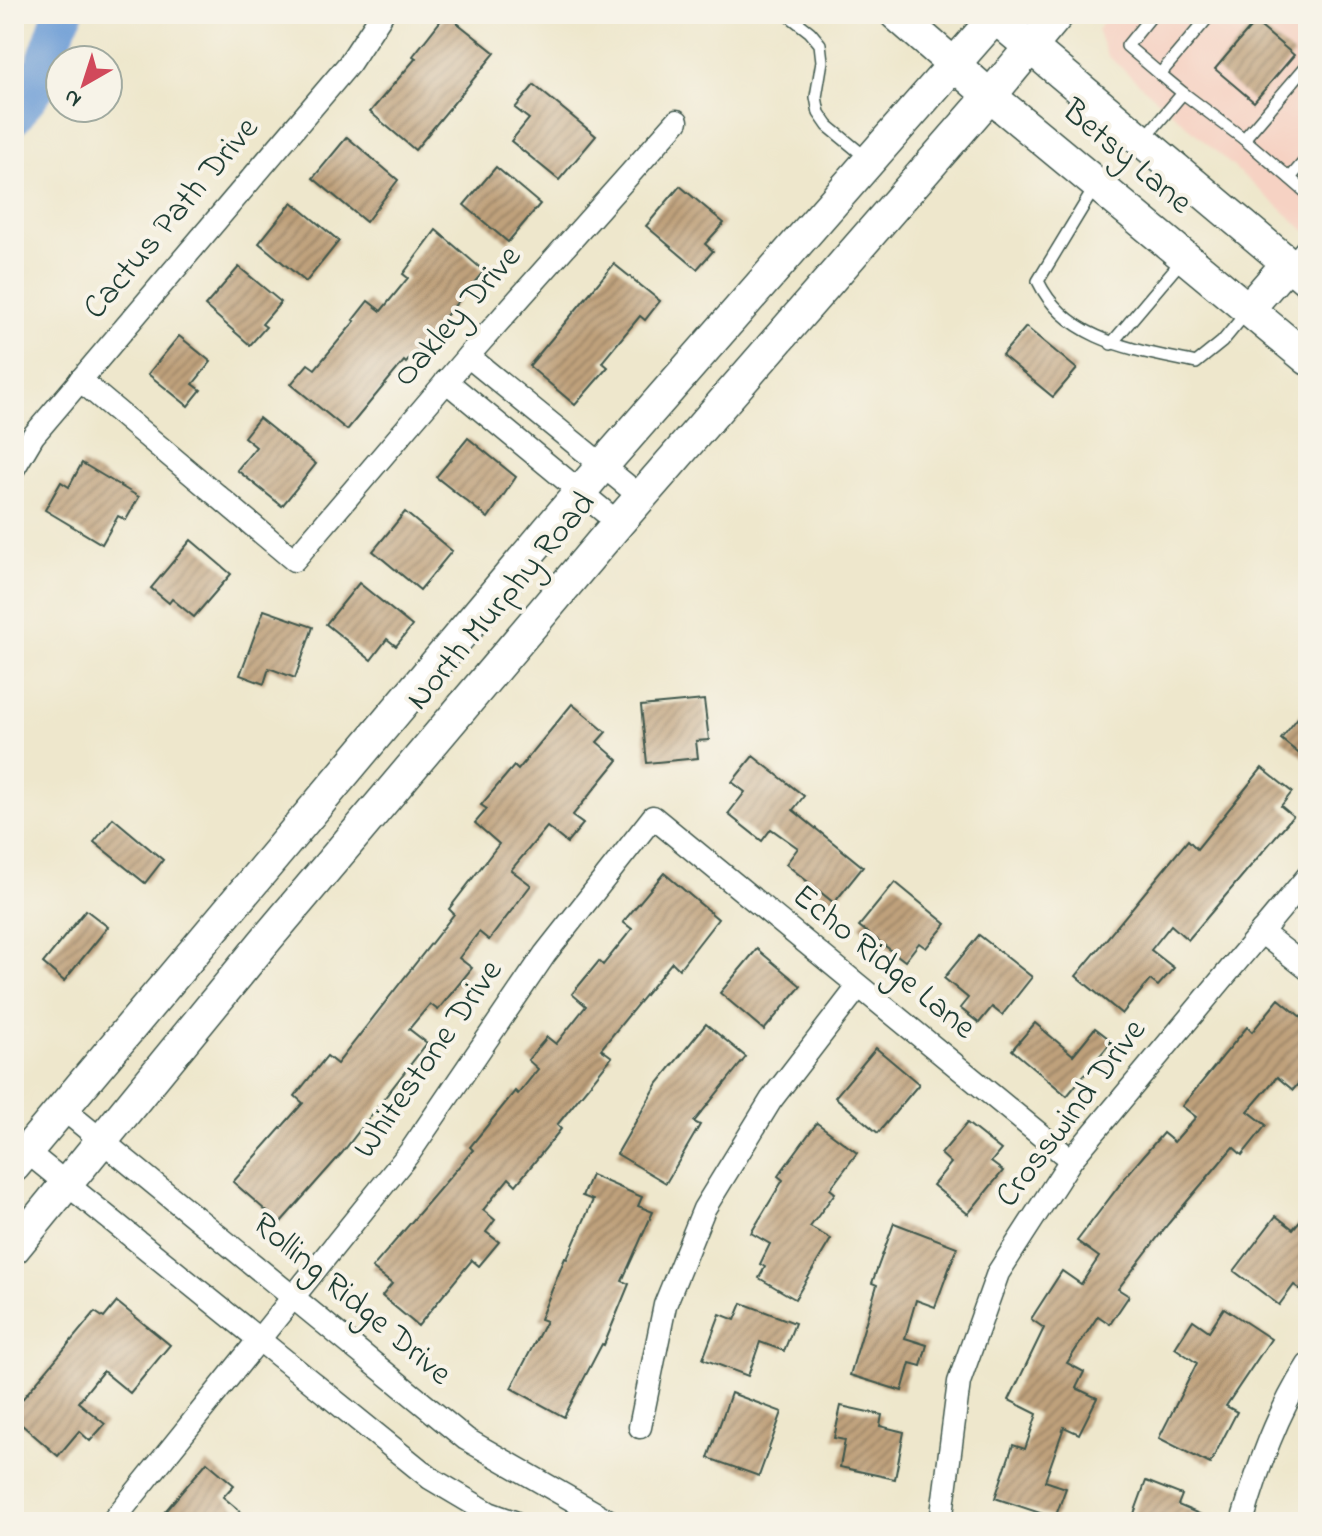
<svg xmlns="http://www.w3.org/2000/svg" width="1322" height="1536" viewBox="0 0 1322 1536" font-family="'Indie Flower',sans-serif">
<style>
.built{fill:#f6d2c3}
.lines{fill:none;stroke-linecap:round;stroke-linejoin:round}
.river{stroke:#6d9dd6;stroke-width:38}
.building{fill:url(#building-hatch)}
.service-casing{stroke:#3e564b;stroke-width:14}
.minor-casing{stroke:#3e564b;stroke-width:25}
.secondary-casing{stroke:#3e564b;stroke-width:35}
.service{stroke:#fff;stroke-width:11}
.minor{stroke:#fff;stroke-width:22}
.secondary{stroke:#fff;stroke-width:32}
.labels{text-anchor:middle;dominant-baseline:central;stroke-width:8;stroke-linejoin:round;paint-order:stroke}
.street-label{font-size:34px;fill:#1f3d34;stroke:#f7f3e8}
</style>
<defs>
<pattern id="building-hatch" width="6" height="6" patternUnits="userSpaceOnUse" patternTransform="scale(2)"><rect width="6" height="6" fill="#bfa17c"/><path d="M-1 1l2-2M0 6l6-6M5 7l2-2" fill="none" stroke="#9b8466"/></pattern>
</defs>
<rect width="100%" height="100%" fill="#f7f3e8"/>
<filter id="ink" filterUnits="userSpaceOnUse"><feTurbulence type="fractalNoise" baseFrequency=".0125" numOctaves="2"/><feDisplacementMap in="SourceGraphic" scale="16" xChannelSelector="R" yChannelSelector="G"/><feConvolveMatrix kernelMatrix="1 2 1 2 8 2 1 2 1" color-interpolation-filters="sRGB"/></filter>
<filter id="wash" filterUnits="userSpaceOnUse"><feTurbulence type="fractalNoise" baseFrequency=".006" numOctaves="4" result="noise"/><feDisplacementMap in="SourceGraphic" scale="32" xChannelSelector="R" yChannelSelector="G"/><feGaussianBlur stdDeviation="1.8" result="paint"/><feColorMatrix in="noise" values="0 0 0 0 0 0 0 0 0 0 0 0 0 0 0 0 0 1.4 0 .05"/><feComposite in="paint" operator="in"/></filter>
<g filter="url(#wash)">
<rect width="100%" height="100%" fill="#eee7cc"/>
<polygon class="built" points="1110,14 1308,14 1308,233 1107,55 1097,30"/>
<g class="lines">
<polyline class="river" points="14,116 38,84 59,22 64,14"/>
</g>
<g id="blocks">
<g class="building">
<polygon points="446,14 495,53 415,150 370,112 416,58 413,56"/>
<polygon points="1255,22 1294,55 1254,102 1215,69"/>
<polygon points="534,85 596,136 559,180 511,141 529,119 515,108"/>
<polygon points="347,137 398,180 366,222 313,178"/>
<polygon points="496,167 540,204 508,242 464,205"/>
<polygon points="680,186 724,223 705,244 713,251 697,269 646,226"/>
<polygon points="292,202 339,241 306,282 259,243"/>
<polygon points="436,230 484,271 406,363 404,361 347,430 291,384 308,364 315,369 355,321 353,320 368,301 381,311 408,278 403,274"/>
<polygon points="614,264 660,301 645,320 640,316 602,362 608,367 575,405 529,366"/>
<polygon points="239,267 281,302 262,324 266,327 250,345 205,306"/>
<polygon points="1026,327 1077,369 1053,397 1002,355"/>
<polygon points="179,336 211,362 193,384 201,390 188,406 148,374"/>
<polygon points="259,418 316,464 282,506 237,470 256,447 244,437"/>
<polygon points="468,438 516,477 488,518 436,477"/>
<polygon points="82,463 139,497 126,520 118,516 102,544 45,510 61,482 69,487"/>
<polygon points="405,512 452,551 420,590 373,551"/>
<polygon points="191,540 231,574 194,617 172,599 169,603 151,588"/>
<polygon points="359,583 412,626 396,646 387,639 371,660 326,624"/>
<polygon points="264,610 313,627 295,678 269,668 264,684 240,675"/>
<polygon points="704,700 709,740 696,741 698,758 647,763 641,706"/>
<polygon points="572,704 606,732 597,742 618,760 572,816 583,824 567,843 547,827 511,870 531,885 489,940 479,932 459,958 472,968 438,1010 430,1004 409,1029 427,1043 342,1153 280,1223 233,1182 303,1103 295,1096 327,1056 337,1064 454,914 449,909 499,844 475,823 487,809 481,805 514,766 518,770"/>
<polygon points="1308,705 1308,761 1281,739"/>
<polygon points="753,756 804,796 793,810 863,867 834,903 786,864 798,848 771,829 762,841 728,814 745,792 732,782"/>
<polygon points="1262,768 1292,792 1281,806 1293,816 1188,940 1171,925 1151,950 1174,968 1158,986 1150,980 1122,1014 1076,976 1188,840 1197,849"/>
<polygon points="113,818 163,860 145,883 94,842"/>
<polygon points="664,873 718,919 679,969 672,962 601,1049 612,1057 557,1125 561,1129 516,1185 509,1178 483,1210 495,1220 486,1232 499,1242 479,1266 472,1260 418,1326 382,1296 392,1284 372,1268 473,1150 470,1147 515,1091 518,1094 538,1069 528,1060 547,1037 556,1044 586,1006 572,994 599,961 603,965 632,929 623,922"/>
<polygon points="895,882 946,924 926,948 919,943 905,961 859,926"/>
<polygon points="86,910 108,927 64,981 43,963"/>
<polygon points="979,935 1032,977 1002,1015 992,1007 979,1023 960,1008 968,998 944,978"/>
<polygon points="757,949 801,986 764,1030 720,993"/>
<polygon points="1279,999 1308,1023 1308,1072 1293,1090 1277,1077 1248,1111 1266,1125 1242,1155 1233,1147 1168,1224 1118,1289 1129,1296 1110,1324 1098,1316 1067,1363 1084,1372 1076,1388 1097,1398 1079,1434 1064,1427 1045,1481 1066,1488 1055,1518 995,1498 1013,1445 1025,1449 1037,1414 1009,1400 1044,1328 1031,1319 1062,1271 1081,1284 1099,1257 1077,1241 1128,1174 1163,1133 1174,1142 1196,1117 1182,1106 1247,1027 1252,1032"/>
<polygon points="1035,1023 1073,1055 1095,1028 1112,1041 1067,1096 1012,1050"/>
<polygon points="706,1024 746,1057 694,1122 700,1125 666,1183 617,1154 658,1083"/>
<polygon points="876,1048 919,1084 878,1133 835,1097"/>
<polygon points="817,1123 857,1153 830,1189 835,1193 810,1227 831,1239 795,1299 759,1278 765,1267 760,1264 770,1244 751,1233 783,1180 778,1176"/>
<polygon points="967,1123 1001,1150 991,1162 1003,1171 968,1214 933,1185 951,1163 941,1154"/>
<polygon points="591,1175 642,1197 638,1206 653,1212 622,1281 629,1284 604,1345 602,1344 564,1417 511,1388 546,1321 540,1319 565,1258 567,1259 593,1200 582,1196"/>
<polygon points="1308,1211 1308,1295 1294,1285 1279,1305 1234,1271 1276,1216 1293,1229"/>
<polygon points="894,1223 957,1247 935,1307 916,1300 905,1338 927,1345 921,1366 910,1363 902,1391 850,1375 877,1285 872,1283"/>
<polygon points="117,1302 170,1345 130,1393 103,1371 78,1402 105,1424 90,1441 79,1431 58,1456 14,1418 14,1409 95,1312 104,1318"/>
<polygon points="742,1303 795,1323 784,1351 760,1342 748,1376 703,1359 720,1314 735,1320"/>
<polygon points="1224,1308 1271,1339 1226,1406 1237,1412 1210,1464 1159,1438 1197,1363 1175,1348 1193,1320 1209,1331"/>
<polygon points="731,1393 782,1412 759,1476 708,1458"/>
<polygon points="841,1406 882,1415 880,1426 904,1432 895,1479 840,1467 845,1440 834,1438"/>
<polygon points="207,1462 234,1485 223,1497 253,1522 156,1522"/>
<polygon points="1146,1481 1182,1495 1178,1505 1218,1522 1131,1522"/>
</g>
</g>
</g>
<g filter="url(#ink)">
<use href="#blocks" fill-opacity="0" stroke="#3e564b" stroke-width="2"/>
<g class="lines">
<defs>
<g id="service">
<polyline points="787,14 810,32 820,44 822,61 816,97 819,113 828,126 869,160"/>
<polyline points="1153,14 1127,46 1160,74"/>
<polyline points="1305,14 1308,17"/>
<polyline points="1183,93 1160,74 1211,14"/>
<polyline points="1144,139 1183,93 1244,139 1308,64"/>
<polyline points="1244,139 1308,194"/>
<polyline points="1290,178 1308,157"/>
<path d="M1095,187l-57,94c29,61 99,69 158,82l26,-21 24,-29"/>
<polyline points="1290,260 1308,239"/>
<polyline points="1111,344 1183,259"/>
</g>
<g id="minor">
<polyline points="468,356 641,497"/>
<polyline points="80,380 294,560 468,356 677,121"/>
<polyline points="446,381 618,523"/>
<polyline points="14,468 33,436 349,64 382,14"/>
<polyline points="1261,932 1308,969"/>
<polyline points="62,1108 466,1439 611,1522"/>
<polyline points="26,1151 430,1478 489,1513 514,1522"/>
<polyline points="640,1427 665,1305 704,1209 771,1100 858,987"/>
<polyline points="112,1522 410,1152 545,954 653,817 1071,1160"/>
<polyline points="941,1522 959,1382 998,1273 1071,1160 1308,876"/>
<path d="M1242,1522c16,-55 35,-109 66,-157"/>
</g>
<g id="secondary">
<polyline points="896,14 990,96 1308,359"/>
<polyline points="991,14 1308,280"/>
<polyline points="1248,309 1288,263"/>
<polyline points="14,1166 602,466 998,14"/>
<polyline points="14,1248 264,942 618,523 990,96 1058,14"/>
</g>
</defs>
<use href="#service" class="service-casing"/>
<use href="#minor" class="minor-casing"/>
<use href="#secondary" class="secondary-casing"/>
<use href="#service" class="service"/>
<use href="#minor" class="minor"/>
<use href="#secondary" class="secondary"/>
</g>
</g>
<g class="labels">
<g class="street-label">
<text transform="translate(1126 158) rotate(40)">Betsy Lane</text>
<text transform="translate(172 219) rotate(-50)">Cactus Path Drive</text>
<text transform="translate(458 317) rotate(-49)">Oakley Drive</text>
<text transform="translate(502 602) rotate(-50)">North Murphy Road</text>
<text transform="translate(883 963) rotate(39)">Echo Ridge Lane</text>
<text transform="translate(429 1060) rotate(-55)">Whitestone Drive</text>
<text transform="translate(1072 1114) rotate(-53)">Crosswind Drive</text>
<text transform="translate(351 1300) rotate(40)">Rolling Ridge Drive</text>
</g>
</g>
<rect width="1322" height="1536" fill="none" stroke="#f7f3e8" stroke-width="48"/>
<g transform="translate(84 84) rotate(219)"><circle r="38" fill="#f7f3e8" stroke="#a1aaa0" stroke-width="2"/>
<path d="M0-6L14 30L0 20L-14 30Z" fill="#d1495b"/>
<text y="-12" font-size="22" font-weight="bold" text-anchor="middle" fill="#1f3d34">N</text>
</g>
</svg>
